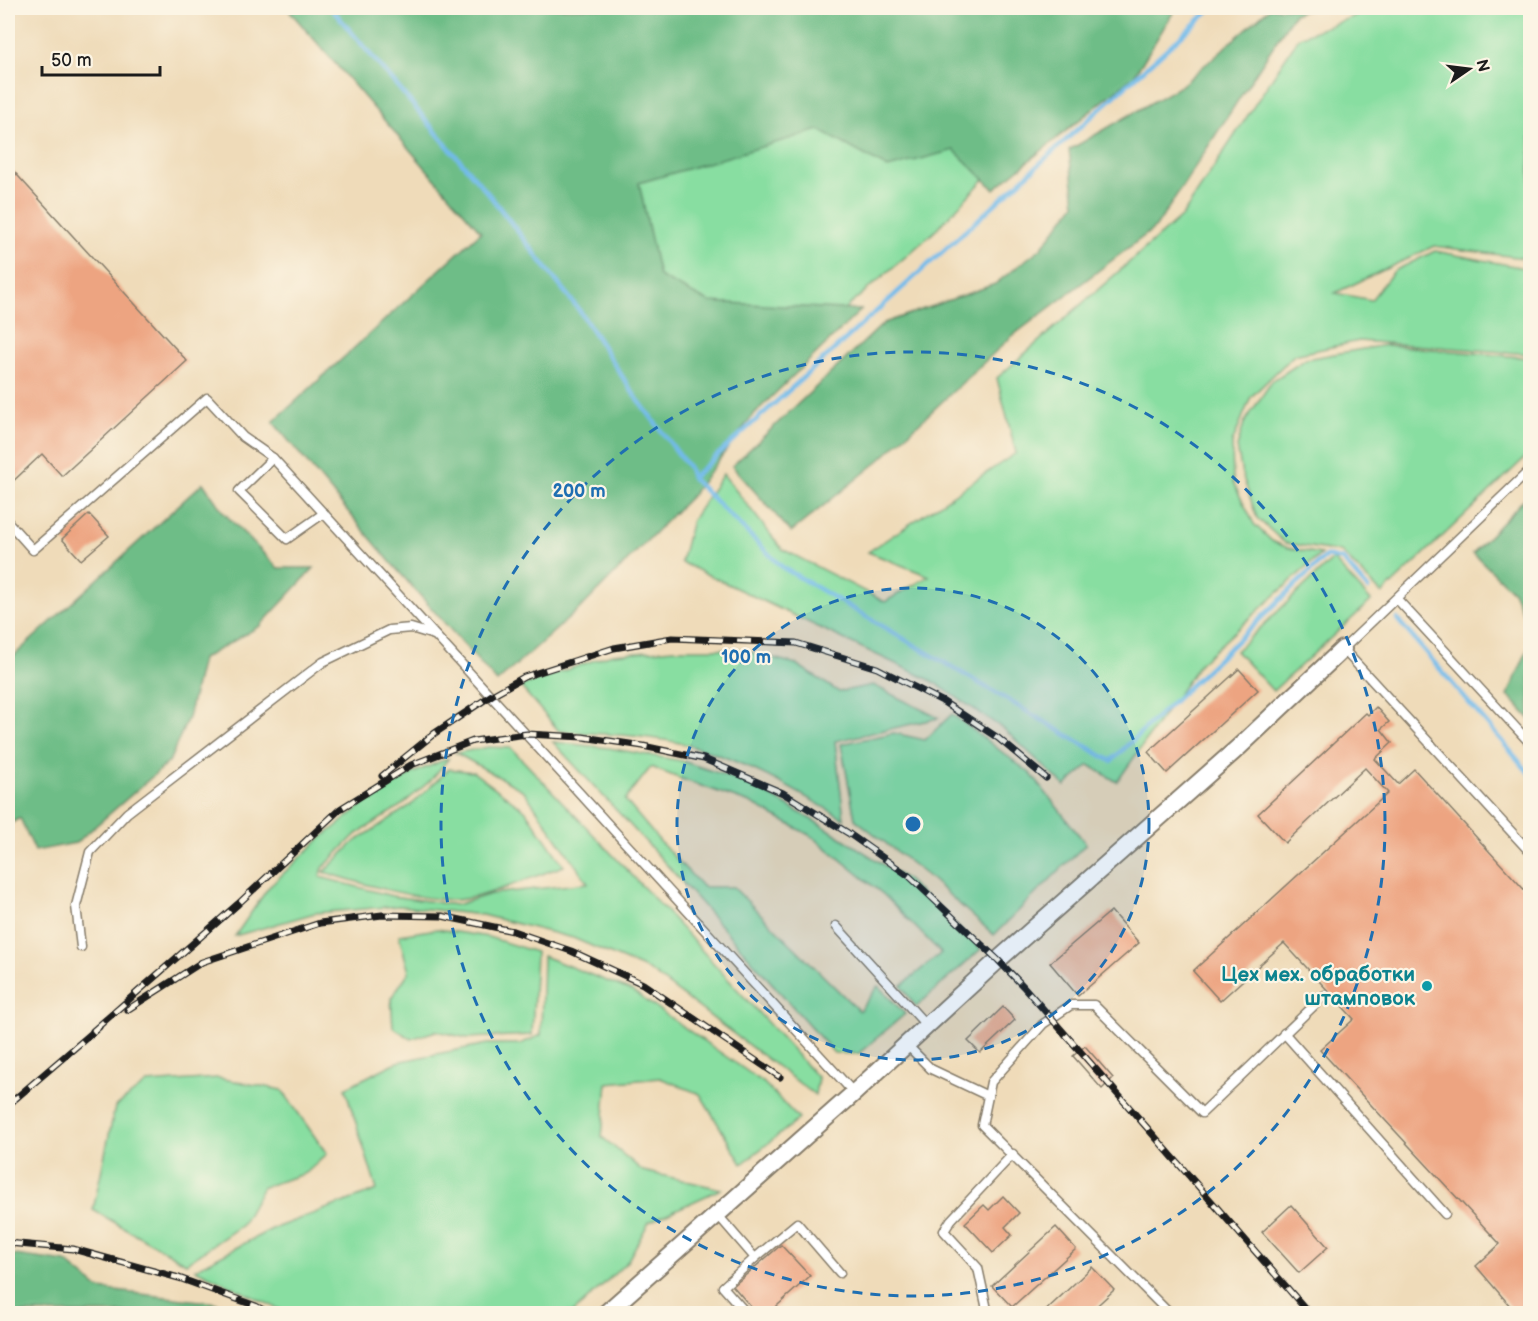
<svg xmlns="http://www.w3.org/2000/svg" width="1538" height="1321" viewBox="0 0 1538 1321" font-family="'Balsamiq Sans',sans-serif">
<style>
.green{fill:#88dea1;stroke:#527d5e;stroke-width:1.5}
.forest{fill:#6ebd87;stroke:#456c52;stroke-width:1.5}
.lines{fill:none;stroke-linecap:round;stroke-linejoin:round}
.stream{stroke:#72bbeb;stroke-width:4.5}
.building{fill:#eda481}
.service-casing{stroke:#867c6a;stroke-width:11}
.minor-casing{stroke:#867c6a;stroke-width:20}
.service{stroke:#fff;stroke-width:8}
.minor{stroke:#fff;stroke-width:16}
.rail-casing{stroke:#1c1c1c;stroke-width:7}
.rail{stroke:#fcf5e5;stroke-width:4.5;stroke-dasharray:14;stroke-linecap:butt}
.ring{fill:none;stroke:#1f6fb2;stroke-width:3;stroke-dasharray:10 8}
.culture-dot{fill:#0f9aa8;stroke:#fcf5e5;stroke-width:2}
.labels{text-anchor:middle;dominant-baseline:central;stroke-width:4.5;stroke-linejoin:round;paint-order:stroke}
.culture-label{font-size:21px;font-weight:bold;fill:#0d838f;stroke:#fcf5e5;text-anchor:end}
.centre{fill:#1f6fb2;stroke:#fcf5e5;stroke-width:3}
.ring-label{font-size:18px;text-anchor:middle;font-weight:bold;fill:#1f6fb2;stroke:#fcf5e5;stroke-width:4.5;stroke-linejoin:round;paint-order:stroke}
</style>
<rect width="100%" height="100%" fill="#fcf5e5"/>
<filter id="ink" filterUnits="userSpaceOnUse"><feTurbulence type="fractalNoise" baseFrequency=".0167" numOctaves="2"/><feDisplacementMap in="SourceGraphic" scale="12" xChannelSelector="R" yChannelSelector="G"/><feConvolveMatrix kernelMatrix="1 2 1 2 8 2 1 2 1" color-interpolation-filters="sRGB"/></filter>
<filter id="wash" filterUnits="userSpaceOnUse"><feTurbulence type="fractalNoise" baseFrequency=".008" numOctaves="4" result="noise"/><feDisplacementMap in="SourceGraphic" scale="24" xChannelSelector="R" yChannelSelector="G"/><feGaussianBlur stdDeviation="1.35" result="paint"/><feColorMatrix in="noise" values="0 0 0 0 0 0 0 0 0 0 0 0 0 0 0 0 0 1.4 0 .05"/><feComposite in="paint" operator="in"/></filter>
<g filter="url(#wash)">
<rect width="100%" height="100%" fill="#efdbb9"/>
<g class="green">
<polygon points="1376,8 1530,8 1530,259 1434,246 1335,293 1371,300 1394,271 1435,251 1530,269 1530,354 1359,341 1294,355 1251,397 1232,443 1233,482 1254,524 1272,541 1288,548 1321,554 1200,663 1117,782 1089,765 1065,786 1005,730 932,681 681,562 692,520 723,474 782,549 885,602 929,576 868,552 1016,453 997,378 1182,216 1299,37"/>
<polygon points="1055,105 933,233 817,333 687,319 551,140"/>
<polygon points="1386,345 1530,358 1530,453 1382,594 1341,552 1285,543 1257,518 1242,474 1237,447 1244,423 1272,381 1306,359"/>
<polygon points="1333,559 1371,601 1273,691 1236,651"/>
<path d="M674,649h64l58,15 43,28 34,-7 66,33 -104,23 9,78c-48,-28 -98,-58 -153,-73 -42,-12 -89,-11 -132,-15l-39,-45 92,-32z"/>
<polygon points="952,714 1031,774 1086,844 994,935 929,877 855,819 841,744 894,733 925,740"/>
<polygon points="553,742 609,748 682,761 748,783 828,829 906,879 981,949 916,1007 901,986 941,953 884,895 813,837 750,803 676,777 651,767 625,800 663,845 703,887 733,887 859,1011 878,986 905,1014 858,1054 834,1053 656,853"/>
<polygon points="488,747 511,748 667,912 818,1078 815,1095 650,971 573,938 482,915 399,906 315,913 235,936 268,888 319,840 366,802 413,773 449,758 431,780 402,805 354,836 323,868 320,877 392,896 456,905 491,894 588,883 524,791 456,753"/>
<path d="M449,769l24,3 52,38 39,56c-28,9 -83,34 -110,34 -41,-1 -91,-16 -130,-28l29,-29 58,-38z"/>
<polygon points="437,929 488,937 536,952 532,1035 467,1038 436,1031 411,1039 393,1027 391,998 409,972 399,935"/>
<polygon points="543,956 632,991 764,1083 799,1119 742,1164 700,1094 660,1078 607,1083 602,1137 643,1171 721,1189 649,1222 627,1262 573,1313 287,1313 195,1269 272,1229 377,1190 345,1088 397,1062 487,1044 520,1044 541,1035"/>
<polygon points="218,1078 282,1090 327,1154 306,1173 263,1187 242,1225 186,1263 93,1210 115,1107 147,1083"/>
</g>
<g class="forest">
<polygon points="287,8 1176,8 1134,76 994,189 954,150 888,168 819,130 639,183 659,276 709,302 861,310 754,414 692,495 586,603 497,682 392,564 273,422 481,232"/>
<polygon points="1270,8 1312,8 1294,14 1156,227 1011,337 880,460 791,532 732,466 884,323 995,284 1041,248 1075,204 1069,150 1182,85"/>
<polygon points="203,483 224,513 278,568 314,568 260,626 202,659 188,718 169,762 76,843 35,851 20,818 8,825 8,661"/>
<polygon points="1530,493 1530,629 1513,592 1473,553"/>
<polygon points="1530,644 1530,719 1508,695"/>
<polygon points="8,1254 66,1262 99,1289 216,1303 241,1313 8,1313"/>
</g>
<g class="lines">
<g class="stream">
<polyline points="331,8 491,197 579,310 633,393 689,468 692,478 782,567 1111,761 1326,556 1343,560 1368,589"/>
<polyline points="692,478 1212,8"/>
<polyline points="1397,619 1530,774"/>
</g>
</g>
<g id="blocks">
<g class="building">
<polygon points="8,165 187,361 62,476 42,454 8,486"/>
<polygon points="89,514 109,536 81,560 62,539"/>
<polygon points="1239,669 1258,690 1167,773 1148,752"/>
<polygon points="1376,707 1389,722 1381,729 1392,743 1375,759 1398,784 1414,769 1530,896 1530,1314 1517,1314 1476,1266 1500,1244 1320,1050 1354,1019 1284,943 1220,1001 1193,971 1388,793 1365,768 1285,843 1258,814 1366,713 1368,715"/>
<polygon points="1111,911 1139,943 1078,996 1050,963"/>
<polygon points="1003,1007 1015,1020 980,1053 968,1041"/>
<polygon points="1085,1046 1113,1078 1102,1089 1073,1056"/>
<polygon points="1003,1196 1019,1213 1005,1227 1012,1235 993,1253 965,1223 984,1205 989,1210"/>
<polygon points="1291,1205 1328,1247 1299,1273 1262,1232"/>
<polygon points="1056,1227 1076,1249 1012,1307 992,1286"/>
<polygon points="781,1245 810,1276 768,1314 757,1314 733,1286"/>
<polygon points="1092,1267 1114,1290 1088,1314 1042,1314"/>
</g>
</g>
</g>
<g filter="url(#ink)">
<use href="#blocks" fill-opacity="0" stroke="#867c6a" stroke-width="1.5"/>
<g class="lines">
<defs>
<g id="service">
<polyline points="273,458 239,491 287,539 324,513"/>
<polyline points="1530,470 1343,649 1530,852"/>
<polyline points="8,522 33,550 207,398 243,437 273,458 854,1093"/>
<polyline points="1397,599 1530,743"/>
<polyline points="836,926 927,1026"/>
<polyline points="81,947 76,906 90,852 127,813 323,662 389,630 411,628 434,635"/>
<polyline points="1284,1033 1445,1214"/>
<polyline points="907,1045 931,1069 988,1096"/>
<polyline points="717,1214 755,1258 797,1223 840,1273"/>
<polyline points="747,1314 723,1287 755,1258"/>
<polyline points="988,1314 978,1268 944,1231 951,1220 1013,1154"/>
<polyline points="1170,1314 982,1125 991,1082 1043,1024 1071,1005 1094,1005 1202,1113 1325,995"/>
</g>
<polyline id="minor" points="605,1314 854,1093 998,960 1240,746 1343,649"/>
</defs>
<use href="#service" class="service-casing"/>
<use href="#minor" class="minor-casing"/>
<use href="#service" class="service"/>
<use href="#minor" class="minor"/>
<defs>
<g id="rail">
<polyline points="382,776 435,733 492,695 524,677 614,648 672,638 796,643 877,668 942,701 998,738 1046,778"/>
<polyline points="127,1010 202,962 320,923 382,915 442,916 513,931 571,951 643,984 780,1077"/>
<polyline points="93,1031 238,904 340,809 411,765 473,741 527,734 583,737 643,746 704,759 783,793 848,833 909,876 998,960 1023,986 1310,1314"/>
<polyline points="8,1105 99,1027"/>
<polyline points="8,1243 73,1249 179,1278 256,1306 271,1314"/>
</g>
</defs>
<use href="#rail" class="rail-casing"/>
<use href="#rail" class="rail"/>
</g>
</g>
<circle cx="913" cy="824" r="236" fill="#1f6fb2" fill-opacity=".12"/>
<g class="ring">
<circle cx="913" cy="824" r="236"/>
<circle cx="913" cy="824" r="472"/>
</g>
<circle class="culture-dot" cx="1427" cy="986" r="6"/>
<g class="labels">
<g class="culture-label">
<text x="1415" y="974">Цех мех. обработки<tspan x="1415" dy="24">штамповок</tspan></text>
</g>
</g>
<circle cx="913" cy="824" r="9" class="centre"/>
<g class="ring-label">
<text x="579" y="497">200 m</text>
<text x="746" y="663">100 m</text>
</g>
<rect width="1538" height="1321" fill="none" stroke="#fcf5e5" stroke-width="30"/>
<g transform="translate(1469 69) rotate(76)" stroke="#fcf5e5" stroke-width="4.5" paint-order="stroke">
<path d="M0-4.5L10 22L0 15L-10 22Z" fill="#1c1c1c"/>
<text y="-9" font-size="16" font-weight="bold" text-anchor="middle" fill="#1c1c1c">N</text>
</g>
<path d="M42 66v9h118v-9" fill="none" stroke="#1c1c1c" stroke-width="3"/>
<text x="51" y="66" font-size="18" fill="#1c1c1c" stroke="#fcf5e5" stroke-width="4.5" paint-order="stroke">50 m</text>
</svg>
